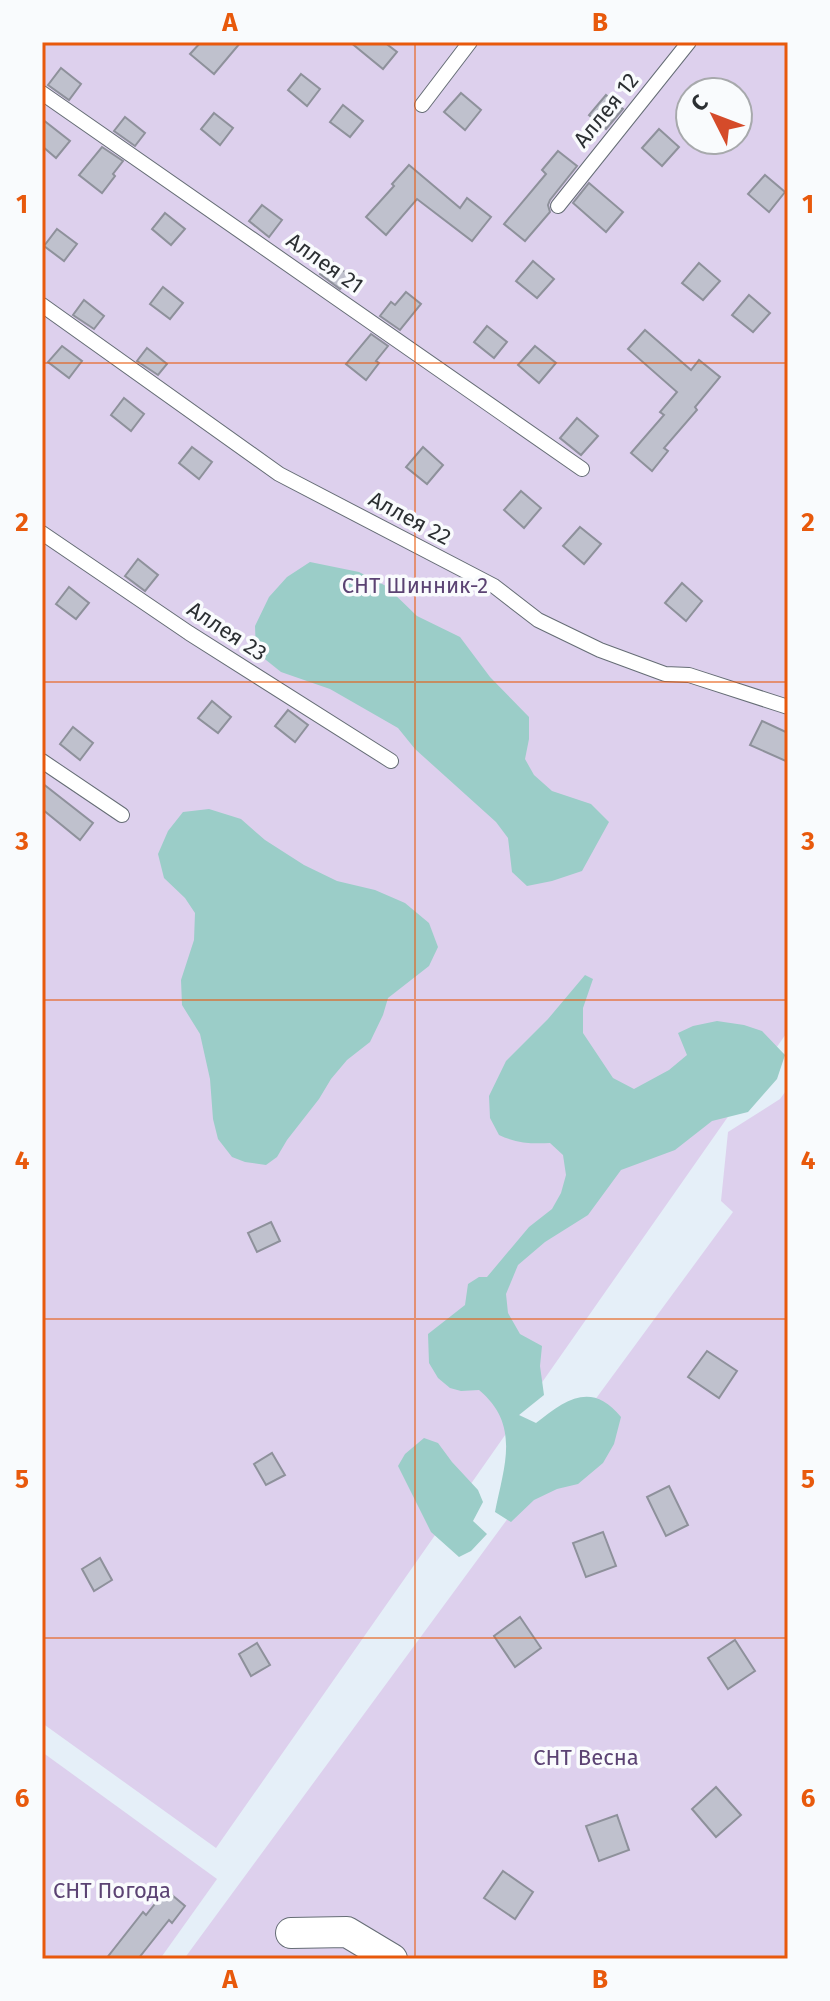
<svg xmlns="http://www.w3.org/2000/svg" width="830" height="2001" viewBox="0 0 830 2001" font-family="'Fira Sans',sans-serif">
<style>
.green{fill:#ddd0ed;fill-rule:evenodd}
.water{fill:#9bcdc8}
.building{fill:#bfc1cd;stroke:#8e919b;stroke-width:2}
.lines{fill:none;stroke-linecap:round;stroke-linejoin:round}
.service-casing{stroke:#656d75;stroke-width:16}
.minor-casing{stroke:#656d75;stroke-width:32}
.service{stroke:#fff;stroke-width:14}
.minor{stroke:#fff;stroke-width:30}
.grid{fill:none;stroke:#e8590c;stroke-width:2;stroke-opacity:0.55}
.labels{text-anchor:middle;dominant-baseline:central;stroke-width:7;stroke-linejoin:round;paint-order:stroke}
.street-label{font-size:22px;fill:#2b2f32;stroke:#f9fbfd}
.park-label{font-size:22px;fill:#5b4373;stroke:#f9fbfd}
.neatline{fill:none;stroke:#e8590c;stroke-width:3}
.grid-label{font-size:26px;text-anchor:middle;font-weight:bold;fill:#e8590c}
</style>
<rect width="100%" height="100%" fill="#e5eff8"/>
<g class="green">
<path d="M42,42h746v989l-572,817 -174,-125zM690,92h48v48h-48z"/>
<polygon points="788,1088 788,1959 184,1959 733,1212 721,1201 728,1132 780,1099"/>
<polygon points="42,1752 217,1879 160,1959 42,1959"/>
</g>
<g class="water">
<polygon points="310,562 359,572 386,586 417,616 460,637 490,677 529,717 529,739 525,759 534,775 552,791 591,804 609,822 582,871 552,881 527,886 512,872 508,838 496,822 415,749 398,728 330,689 281,672 256,652 255,626 269,597 287,577"/>
<polygon points="209,809 241,819 265,840 304,865 337,881 375,890 405,903 429,923 438,947 429,966 388,998 383,1015 370,1042 347,1060 331,1079 319,1099 287,1140 277,1157 266,1165 245,1162 232,1157 218,1139 213,1119 210,1079 200,1034 182,1005 181,980 194,940 195,913 185,898 164,878 158,854 168,831 183,812"/>
<path d="M585,975l8,4 -10,29v25l30,45 21,11 35,-19 18,-15 -9,-22 15,-7 24,-5 27,4 18,6 23,24 -8,24 -29,33 -36,9 -37,29 -54,20 -33,45 -43,27 -27,23 -12,29 2,19 12,21 22,12 -2,20 4,29 -25,20 17,8c30,-24 56,-42 85,-6l-7,27 -11,19 -25,21 -21,5 -23,11 -23,22 -16,-10c9,-46 26,-87 -16,-122l-18,1 -11,-3 -12,-10 -9,-15 -1,-29 37,-29 3,-21 11,-7h8l42,-50 23,-18 9,-16 5,-18 -3,-20 -13,-12c-19,1 -34,0 -51,-8l-9,-17 -1,-22 17,-35 42,-42z"/>
<polygon points="424,1438 438,1443 452,1462 478,1490 483,1502 473,1521 487,1534 471,1551 459,1557 431,1532 398,1466 405,1454"/>
</g>
<g class="building">
<polygon points="201,42 241,42 214,74 190,54"/>
<polygon points="350,42 384,42 397,52 383,69"/>
<polygon points="61,68 81,84 69,100 48,85"/>
<polygon points="301,74 320,89 307,106 288,90"/>
<polygon points="461,93 481,110 465,130 444,112"/>
<polygon points="606,95 623,109 606,129 589,115"/>
<polygon points="343,105 363,121 350,137 330,122"/>
<polygon points="214,113 233,128 220,145 201,129"/>
<polygon points="125,117 145,133 135,146 114,131"/>
<polygon points="42,119 70,141 56,158 42,146"/>
<polygon points="659,129 679,147 662,166 642,148"/>
<polygon points="102,147 123,161 113,174 115,176 102,193 79,175"/>
<polygon points="558,151 577,166 550,200 548,205 550,212 525,241 504,224 546,174 542,170"/>
<polygon points="409,165 460,208 467,198 491,217 472,241 417,199 386,235 366,217 394,186 392,184"/>
<polygon points="765,175 785,192 769,212 748,194"/>
<polygon points="589,183 623,212 606,232 573,203"/>
<polygon points="262,205 282,220 269,237 249,221"/>
<polygon points="165,213 185,229 171,245 152,229"/>
<polygon points="57,229 77,244 64,261 44,246"/>
<polygon points="330,260 350,276 340,289 320,274"/>
<polygon points="533,261 554,279 537,298 516,281"/>
<polygon points="699,263 720,281 703,300 682,283"/>
<polygon points="163,287 183,303 170,319 150,304"/>
<polygon points="406,292 421,304 400,330 380,316 391,302 395,305"/>
<polygon points="749,295 770,313 753,332 732,315"/>
<polygon points="84,300 104,316 94,329 73,315"/>
<polygon points="487,326 507,342 494,358 474,342"/>
<polygon points="645,330 691,370 699,360 720,377 695,407 697,410 664,448 668,451 652,471 631,453 664,415 660,412 677,392 628,349"/>
<polygon points="371,334 388,346 376,361 379,363 366,380 346,364"/>
<polygon points="62,346 82,361 69,378 48,362"/>
<polygon points="535,346 556,363 539,383 518,365"/>
<polygon points="147,348 167,364 158,375 137,361"/>
<polygon points="124,398 144,414 131,431 111,415"/>
<polygon points="577,418 598,436 581,455 560,438"/>
<polygon points="192,447 212,462 199,479 179,463"/>
<polygon points="423,447 443,465 427,484 406,467"/>
<polygon points="521,491 541,508 524,528 504,510"/>
<polygon points="580,527 601,544 584,564 563,546"/>
<polygon points="138,559 158,575 145,591 125,576"/>
<polygon points="682,583 702,601 686,621 665,603"/>
<polygon points="69,587 89,603 76,619 56,604"/>
<polygon points="212,701 231,717 218,733 198,718"/>
<polygon points="288,710 308,725 295,742 275,726"/>
<polygon points="762,721 788,733 788,762 750,745"/>
<polygon points="73,727 93,743 80,760 60,744"/>
<polygon points="42,783 93,823 80,840 42,809"/>
<polygon points="271,1222 280,1241 257,1252 248,1233"/>
<polygon points="707,1351 737,1371 719,1398 688,1377"/>
<polygon points="272,1453 285,1475 266,1485 254,1464"/>
<polygon points="669,1486 688,1525 666,1536 647,1497"/>
<polygon points="603,1532 616,1566 586,1577 573,1543"/>
<polygon points="100,1558 112,1580 94,1591 82,1569"/>
<polygon points="520,1617 541,1648 515,1667 494,1636"/>
<polygon points="735,1640 755,1671 728,1689 708,1658"/>
<polygon points="257,1643 270,1665 251,1676 239,1654"/>
<polygon points="716,1787 741,1815 716,1837 692,1809"/>
<polygon points="617,1815 629,1850 599,1861 586,1826"/>
<polygon points="503,1871 533,1892 515,1919 484,1898"/>
<polygon points="166,1890 185,1906 172,1923 169,1920 138,1959 106,1959 143,1912 146,1915"/>
</g>
<g class="lines">
<defs>
<g id="service">
<polyline points="42,93 582,469"/>
<polyline points="422,105 470,42"/>
<polyline points="558,206 689,42"/>
<polyline points="42,305 279,474 494,586 538,620 600,650 665,674 689,675 788,707"/>
<polyline points="42,533 189,633 391,761"/>
<polyline points="42,761 122,815"/>
</g>
<polyline id="minor" points="291,1933 347,1932 392,1959"/>
</defs>
<use href="#service" class="service-casing"/>
<use href="#minor" class="minor-casing"/>
<use href="#service" class="service"/>
<use href="#minor" class="minor"/>
</g>
<path class="grid" d="M415,42v1917M42,363h746M42,682h746M42,1000h746M42,1319h746M42,1638h746"/>
<g class="labels">
<g class="street-label">
<text transform="translate(606 110) rotate(-51)">Аллея 12</text>
<text transform="translate(325 263) rotate(35)">Аллея 21</text>
<text transform="translate(410 518) rotate(28)">Аллея 22</text>
<text transform="translate(227 631) rotate(33)">Аллея 23</text>
</g>
<g class="park-label">
<text x="415" y="585">СНТ Шинник-2</text>
<text x="586" y="1757">СНТ Весна</text>
<text x="112" y="1890">СНТ Погода</text>
</g>
</g>
<rect width="830" height="2001" fill="none" stroke="#f9fbfd" stroke-width="88"/>
<g transform="translate(714 116) rotate(312)"><circle r="38" fill="#f9fbfd" stroke="#a7a9ac" stroke-width="2"/>
<path d="M0-6L14 30L0 20L-14 30Z" fill="#d54b2a"/>
<text y="-12" font-size="22" font-weight="bold" text-anchor="middle" fill="#2b2f32">С</text>
</g>
<rect x="44" y="44" width="742" height="1913" class="neatline"/>
<g class="grid-label">
<text x="230" y="31">A</text>
<text x="600" y="31">B</text>
<text x="22" y="213">1</text>
<text x="808" y="213">1</text>
<text x="22" y="531">2</text>
<text x="808" y="531">2</text>
<text x="22" y="850">3</text>
<text x="808" y="850">3</text>
<text x="22" y="1169">4</text>
<text x="808" y="1169">4</text>
<text x="22" y="1488">5</text>
<text x="808" y="1488">5</text>
<text x="22" y="1807">6</text>
<text x="808" y="1807">6</text>
<text x="230" y="1988">A</text>
<text x="600" y="1988">B</text>
</g>
</svg>
